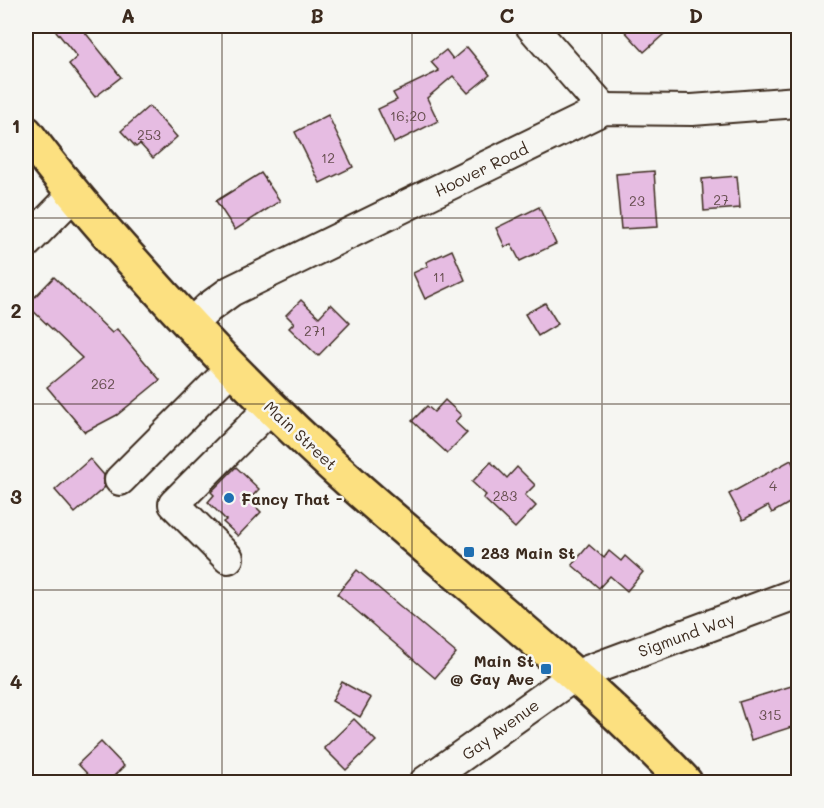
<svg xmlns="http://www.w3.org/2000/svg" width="824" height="808" viewBox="0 0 824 808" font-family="Mali,sans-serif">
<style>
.building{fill:#e6bce2;stroke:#3b2a1e;stroke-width:1.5}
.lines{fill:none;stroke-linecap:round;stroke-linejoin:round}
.minor-casing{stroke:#3b2a1e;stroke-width:34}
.major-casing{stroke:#3b2a1e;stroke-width:38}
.minor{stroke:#f6f6f2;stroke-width:30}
.major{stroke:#fce080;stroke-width:33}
.grid{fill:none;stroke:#3b2a1e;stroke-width:1.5;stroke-opacity:0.55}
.poi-dot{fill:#1f6fb2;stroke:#f6f6f2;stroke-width:2}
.labels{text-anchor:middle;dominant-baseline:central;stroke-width:5;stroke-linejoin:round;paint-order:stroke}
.number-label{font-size:14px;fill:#664e4f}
.street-label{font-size:16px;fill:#3b2a1e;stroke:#f6f6f2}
.poi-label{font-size:16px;font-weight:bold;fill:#3b2a1e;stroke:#f6f6f2;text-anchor:start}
.neatline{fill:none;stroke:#3b2a1e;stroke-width:2}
.grid-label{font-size:20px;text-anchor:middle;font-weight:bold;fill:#3b2a1e}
</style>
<rect width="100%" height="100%" fill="#f6f6f2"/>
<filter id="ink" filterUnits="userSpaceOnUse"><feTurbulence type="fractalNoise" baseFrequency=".0167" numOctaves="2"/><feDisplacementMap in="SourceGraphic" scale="12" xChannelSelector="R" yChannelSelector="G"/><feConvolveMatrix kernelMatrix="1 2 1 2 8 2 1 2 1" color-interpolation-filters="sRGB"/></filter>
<g filter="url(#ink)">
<g class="building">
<polygon points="52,26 80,26 121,77 95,97 69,64 77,57"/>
<polygon points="620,26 673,26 644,52"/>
<polygon points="467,47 490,75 468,93 453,76 427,98 438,121 394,143 378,109 397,100 393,93 439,71 431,62 446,50 453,59"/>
<polygon points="149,106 177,137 153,158 140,144 136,147 121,131"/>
<polygon points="328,115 353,167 320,183 295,132"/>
<polygon points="654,171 658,227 621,229 616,174"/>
<polygon points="261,173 280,201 235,230 216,201"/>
<polygon points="737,176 740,208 704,211 702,179"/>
<polygon points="539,207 556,244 520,261 511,244 505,247 496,228"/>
<polygon points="452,250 465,280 425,299 413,273 428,266 426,262"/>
<polygon points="54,277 112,333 117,329 160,380 117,415 85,432 47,387 82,358 27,305"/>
<polygon points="301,300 319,317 331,304 350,323 318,356 289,328 294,323 286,315"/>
<polygon points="545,303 558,324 538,336 525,314"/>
<polygon points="445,400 461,415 455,422 467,433 447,453 412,421 427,406 434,412"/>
<polygon points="90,459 104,475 103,484 105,487 75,513 55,490"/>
<polygon points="791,460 798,475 798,498 772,513 768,506 743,520 729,494"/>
<polygon points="491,462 507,478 517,467 535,485 525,495 536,506 515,528 483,498 486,495 472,482"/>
<polygon points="236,467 259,489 249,500 261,512 238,536 223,522 226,520 208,502 214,495 211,492"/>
<polygon points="589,545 604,558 609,551 621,561 625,556 643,572 627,591 610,576 599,588 572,565"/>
<polygon points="357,570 456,653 435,678 337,594"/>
<polygon points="342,682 371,698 360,717 332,701"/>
<polygon points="798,684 798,725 751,740 739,702"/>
<polygon points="354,719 376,741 346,770 324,748"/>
<polygon points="101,742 124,766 107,783 96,783 78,764"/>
</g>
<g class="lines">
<defs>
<g id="minor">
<polyline points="531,26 604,109"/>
<polyline points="26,243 74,194"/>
<polyline points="190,325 208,308 231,291 604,109 692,110 798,102"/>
<polyline points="120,480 232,368"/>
<polyline points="228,558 174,504 271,407"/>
<polyline points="425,782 574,676 798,593"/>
</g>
<path id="major" d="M26,133c34,46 71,89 110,132 69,78 142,152 220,222 110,97 228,188 329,295"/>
</defs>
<use href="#minor" class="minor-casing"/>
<use href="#major" class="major-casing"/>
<use href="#minor" class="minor"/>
<use href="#major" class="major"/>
</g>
</g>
<path class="grid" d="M222,26v756M412,26v756M602,26v756M26,218h772M26,404h772M26,590h772"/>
<g class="poi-dot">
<circle cx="229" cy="498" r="6"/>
<rect x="463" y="546" width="12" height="12" rx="3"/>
<rect x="540" y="663" width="12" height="12" rx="3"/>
</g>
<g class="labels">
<g class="number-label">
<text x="408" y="115">16;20</text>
<text x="149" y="134">253</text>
<text x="328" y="157">12</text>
<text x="721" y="199">27</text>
<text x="637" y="200">23</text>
<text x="439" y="276">11</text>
<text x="315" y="330">271</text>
<text x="103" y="383">262</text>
<text x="773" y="485">4</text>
<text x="505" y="495">283</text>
<text x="770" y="714">315</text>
</g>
<g class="street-label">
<text transform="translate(481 169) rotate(-26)">Hoover Road</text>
<text transform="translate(301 435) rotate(43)">Main Street</text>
<text transform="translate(686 634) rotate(-20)">Sigmund Way</text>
<text transform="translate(500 729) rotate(-36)">Gay Avenue</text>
</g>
<g class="poi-label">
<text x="241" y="498">Fancy That -</text>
<text x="481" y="552">283 Main St</text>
<text x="534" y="660" text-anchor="end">Main St<tspan x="534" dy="18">@ Gay Ave</tspan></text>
</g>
</g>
<rect width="824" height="808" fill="none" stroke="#f6f6f2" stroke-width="66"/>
<rect x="33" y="33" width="758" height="742" class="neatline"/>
<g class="grid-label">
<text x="128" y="23">A</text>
<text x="317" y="23">B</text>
<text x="507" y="23">C</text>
<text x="696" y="23">D</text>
<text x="16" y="133">1</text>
<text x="16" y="318">2</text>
<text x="16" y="504">3</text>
<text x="16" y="689">4</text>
</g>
</svg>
